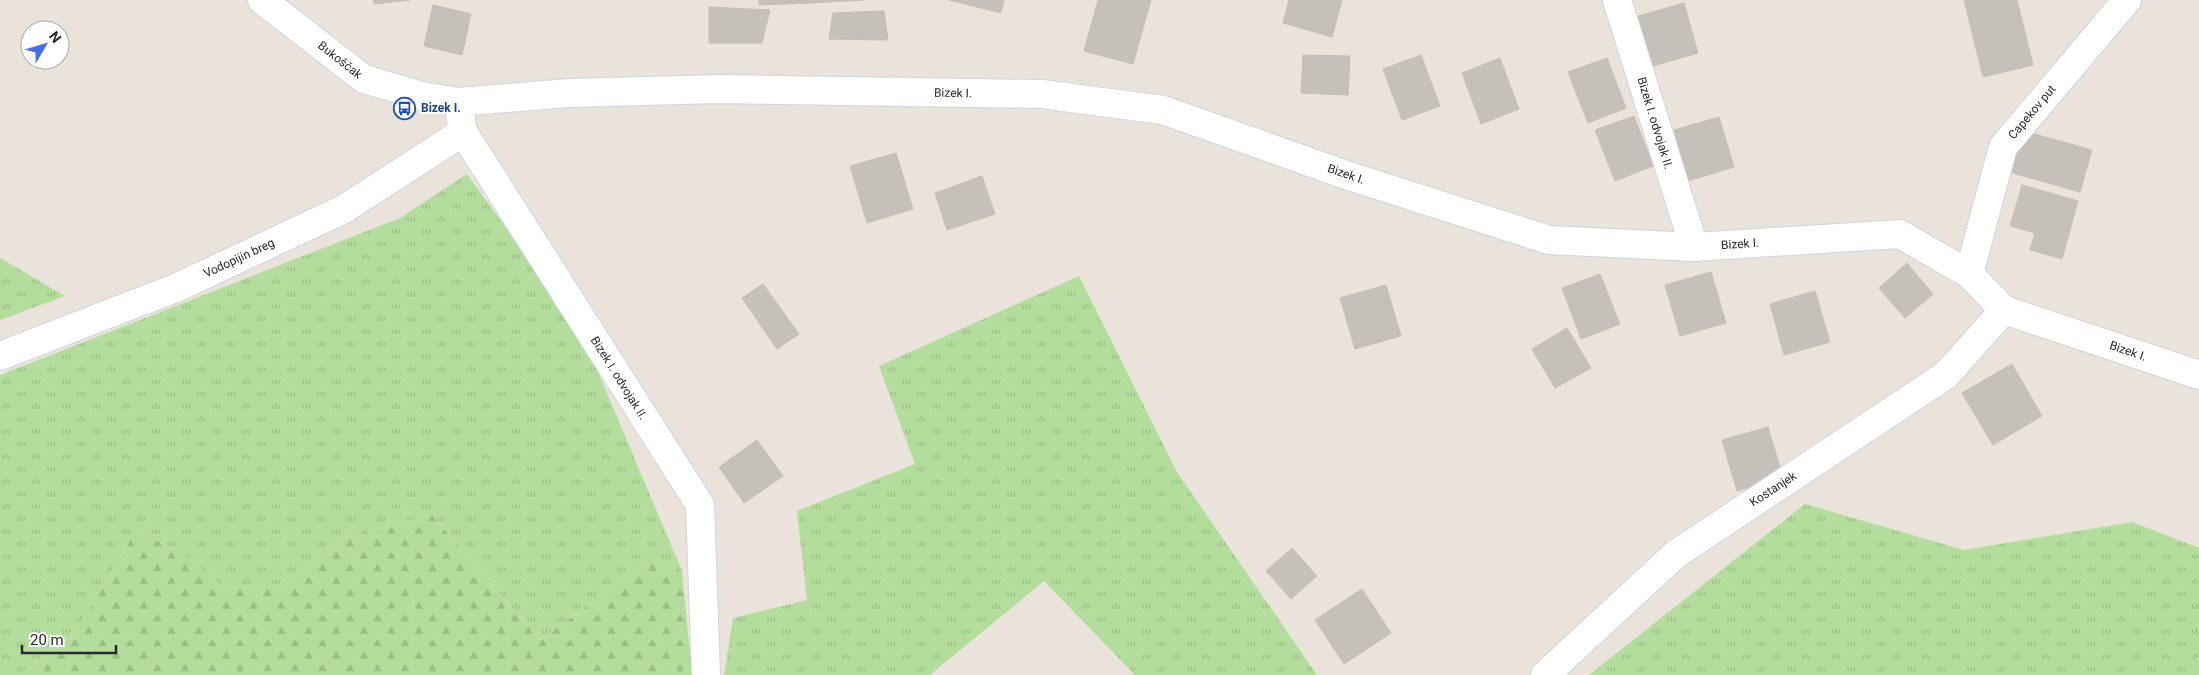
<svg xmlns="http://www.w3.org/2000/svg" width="2199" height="675" viewBox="0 0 2199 675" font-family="Roboto,sans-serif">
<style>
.grass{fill:url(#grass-tufts)}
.forest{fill:url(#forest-firs)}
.building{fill:#c5c1ba;stroke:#c4beb5}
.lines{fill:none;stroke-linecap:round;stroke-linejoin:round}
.minor-casing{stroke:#d1d4e0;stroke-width:30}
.minor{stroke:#fff;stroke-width:28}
.labels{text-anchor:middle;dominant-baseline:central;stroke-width:4;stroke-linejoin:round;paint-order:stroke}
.street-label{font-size:12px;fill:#282828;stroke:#fff}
.transit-label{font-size:12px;font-weight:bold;fill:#164399;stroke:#fff;text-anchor:start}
</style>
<defs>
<pattern id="grass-tufts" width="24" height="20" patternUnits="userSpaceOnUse" patternTransform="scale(1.25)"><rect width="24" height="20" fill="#b4dc9c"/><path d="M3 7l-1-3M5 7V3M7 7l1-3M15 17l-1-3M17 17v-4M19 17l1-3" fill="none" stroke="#9bbd86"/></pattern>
<pattern id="forest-firs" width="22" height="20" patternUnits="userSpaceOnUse" patternTransform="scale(1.25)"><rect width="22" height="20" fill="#b4dc9c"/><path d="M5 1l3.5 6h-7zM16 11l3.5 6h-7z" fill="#9bbd86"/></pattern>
</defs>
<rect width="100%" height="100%" fill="#e9e3db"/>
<g class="grass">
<polygon points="467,174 582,334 682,571 646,563 540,640 432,515 345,537 286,587 224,588 181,552 136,531 74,634 21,675 0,675 0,375 400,218"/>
<polygon points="0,258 65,296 0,320"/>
<polygon points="1079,276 1177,472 1317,675 1135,675 1044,581 930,675 724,675 733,618 807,600 797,511 915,464 879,366"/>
<polygon points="1805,504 1964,550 2132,522 2199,548 2199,675 1589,675"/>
</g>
<polygon class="forest" points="432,515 540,640 646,563 682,571 692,675 21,675 74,634 136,531 181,552 224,588 286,587 345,537"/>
<g class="building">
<polygon points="373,0 410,0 374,4"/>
<polygon points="759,0 811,0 811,3 759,5"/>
<polygon points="811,0 863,0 811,3"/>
<polygon points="949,0 1004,0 1001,13"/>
<polygon points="1098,0 1151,0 1133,64 1084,51"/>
<polygon points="1289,0 1342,0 1332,37 1283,23"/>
<polygon points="1964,0 2017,0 2033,65 1983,77"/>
<polygon points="1684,3 1698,53 1653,66 1638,16"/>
<polygon points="433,5 471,14 462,55 424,46"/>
<polygon points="709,7 770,10 762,43 709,43"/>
<polygon points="884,11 888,40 829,39 833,13"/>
<polygon points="1303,55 1350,56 1348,95 1301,93"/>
<polygon points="1421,55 1440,106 1402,120 1383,69"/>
<polygon points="1500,58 1519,109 1481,124 1462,73"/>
<polygon points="1607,58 1626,108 1588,123 1568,72"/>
<polygon points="1634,116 1653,166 1615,181 1595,130"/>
<polygon points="1719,117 1734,167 1688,181 1674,130"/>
<polygon points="2020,130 2092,150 2080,192 2009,172"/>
<polygon points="896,153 913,209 867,223 850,166"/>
<polygon points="982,176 995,214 947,230 935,193"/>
<polygon points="2022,185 2078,201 2062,259 2030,250 2035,233 2010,226"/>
<polygon points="1907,263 1933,294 1905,318 1879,288"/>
<polygon points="1711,272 1726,323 1680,336 1665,285"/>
<polygon points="1600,274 1620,324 1581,339 1562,288"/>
<polygon points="763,284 799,334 777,349 742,298"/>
<polygon points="1386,285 1401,336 1355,349 1340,298"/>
<polygon points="1815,291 1830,342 1784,355 1770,304"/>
<polygon points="1567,328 1591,368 1555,388 1532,349"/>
<polygon points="2012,364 2042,416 1993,445 1962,393"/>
<polygon points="1768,427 1783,478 1737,491 1722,440"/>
<polygon points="757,440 783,476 744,503 719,467"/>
<polygon points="1292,548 1317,576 1291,599 1266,571"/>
<polygon points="1362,589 1391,633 1344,664 1315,620"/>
</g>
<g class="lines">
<defs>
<g id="minor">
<polyline points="262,0 364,79 422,96 458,102 569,93 720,89 1042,94 1163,110 1346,175 1549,240 1694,247 1900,234 1969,274 2004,310 2199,375"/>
<polyline points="1617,0 1694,247"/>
<polyline points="458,102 463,132 700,505 706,675"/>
<polyline points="1969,274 2003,147 2127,0"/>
<polyline points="0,356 178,287 344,209 463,132"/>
<polyline points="1545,675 1676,554 1946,375 2004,310"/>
</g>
</defs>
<use href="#minor" class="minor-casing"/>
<use href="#minor" class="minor"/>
</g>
<defs>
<symbol id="bus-ring" viewBox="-11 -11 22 22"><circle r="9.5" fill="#fff" stroke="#1a4fb4" stroke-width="1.5"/><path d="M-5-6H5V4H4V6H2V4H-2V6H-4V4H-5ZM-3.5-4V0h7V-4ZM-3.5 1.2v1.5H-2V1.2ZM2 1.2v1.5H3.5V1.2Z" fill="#1a4fb4"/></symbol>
</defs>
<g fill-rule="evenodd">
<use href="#bus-ring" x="392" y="96" width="25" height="25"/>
</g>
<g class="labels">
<g class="street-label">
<text transform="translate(340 60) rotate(38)">Bukoščak</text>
<text transform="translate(953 93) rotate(1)">Bizek I.</text>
<text transform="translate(2032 112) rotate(-50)">Capekov put</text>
<text transform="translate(1655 123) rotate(73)">Bizek I. odvojak II.</text>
<text transform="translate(1346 174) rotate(19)">Bizek I.</text>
<text transform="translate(1740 244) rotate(-4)">Bizek I.</text>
<text transform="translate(239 258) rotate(-25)">Vodopijin breg</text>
<text transform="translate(2128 351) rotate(19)">Bizek I.</text>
<text transform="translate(619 378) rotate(58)">Bizek I. odvojak II.</text>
<text transform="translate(1773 489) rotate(-33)">Kostanjek</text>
</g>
<g class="transit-label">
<text x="421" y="108">Bizek I.</text>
</g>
</g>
<g transform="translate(45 45) rotate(52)"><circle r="24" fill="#ffffff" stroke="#a9a9a9"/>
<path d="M0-4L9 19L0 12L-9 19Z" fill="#496de9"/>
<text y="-8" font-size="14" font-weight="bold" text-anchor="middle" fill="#282828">N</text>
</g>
<path d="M22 645v8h94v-8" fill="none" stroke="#282828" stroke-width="2.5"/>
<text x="30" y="645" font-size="15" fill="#282828" stroke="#ffffff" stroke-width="4" paint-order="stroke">20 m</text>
</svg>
